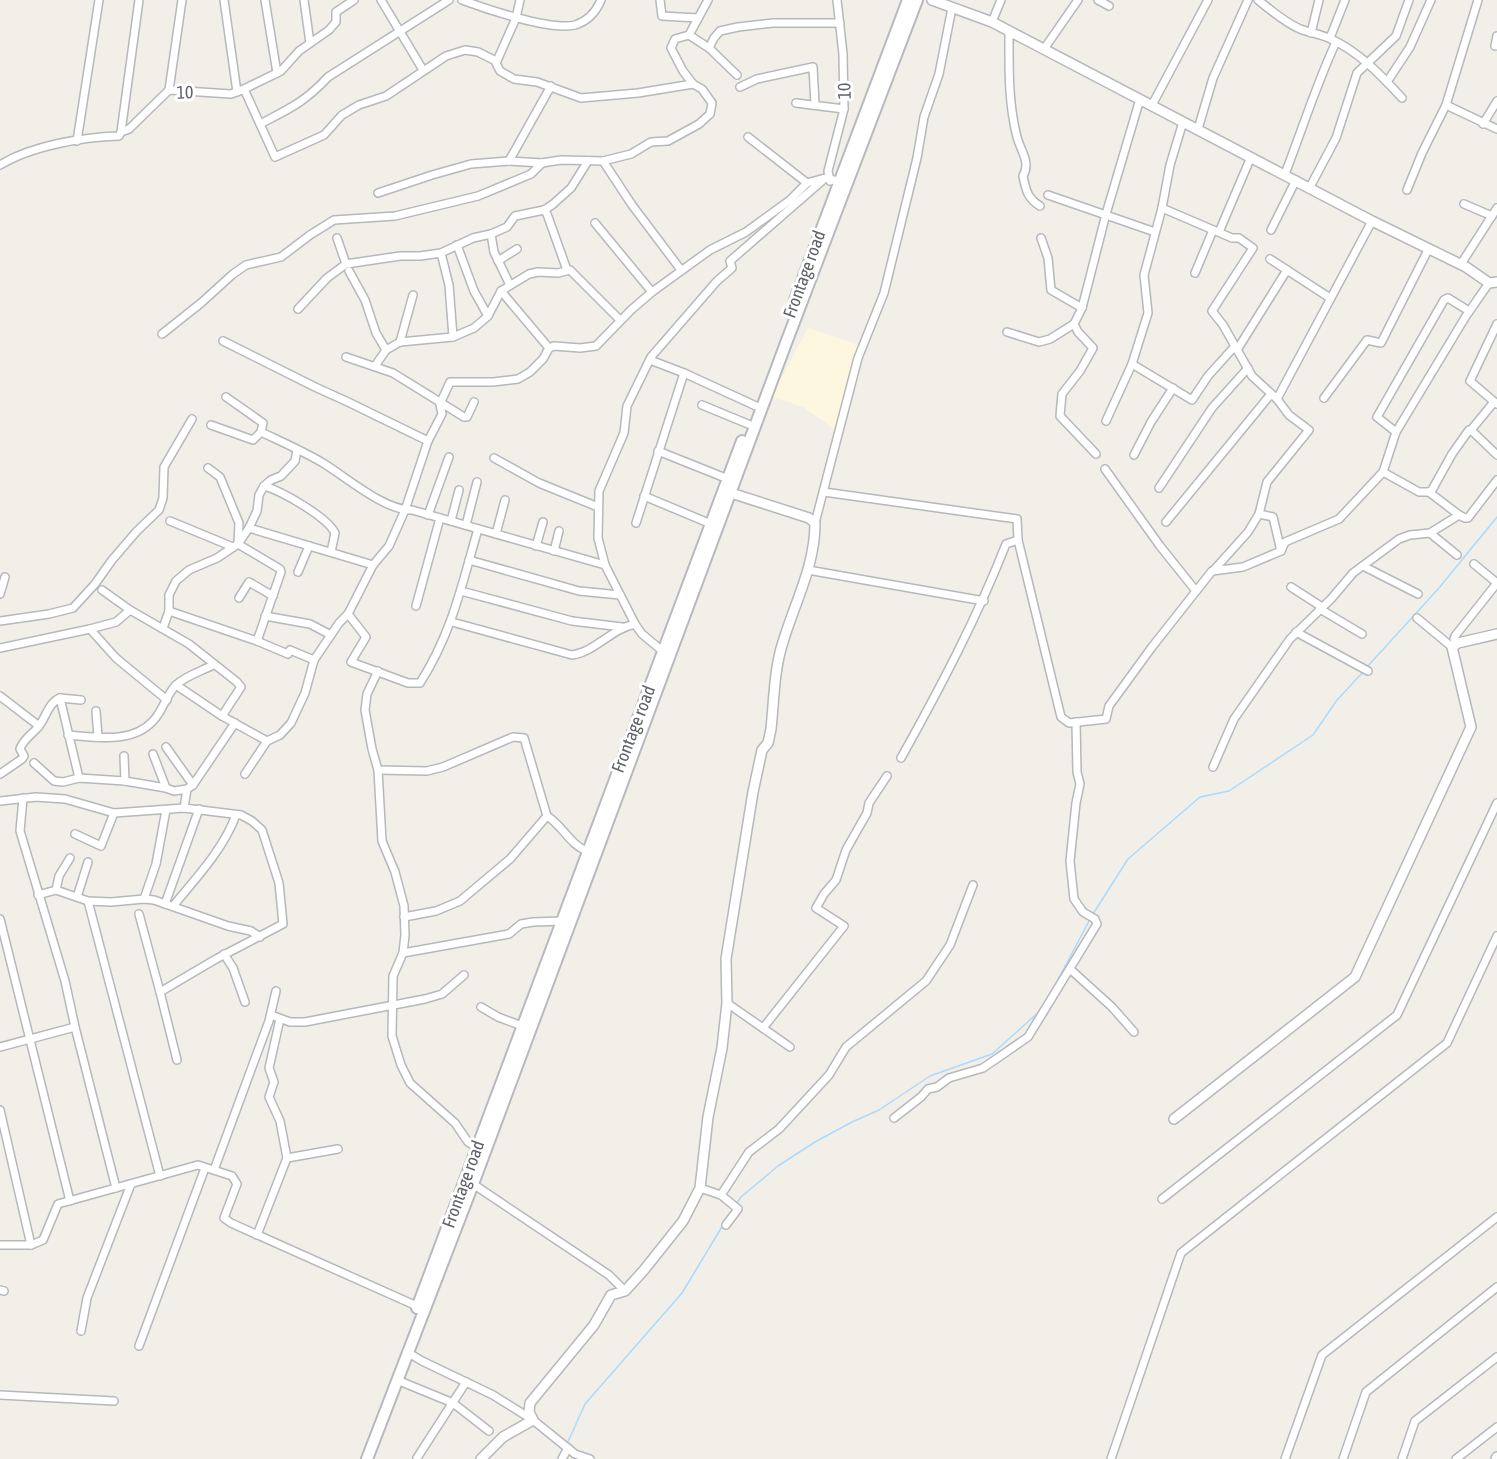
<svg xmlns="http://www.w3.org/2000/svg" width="1497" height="1459" viewBox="0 0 1497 1459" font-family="'Asap Condensed',sans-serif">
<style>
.commercial{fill:#fef7e0}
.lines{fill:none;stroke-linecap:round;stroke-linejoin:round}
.stream{stroke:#aadaff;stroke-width:1.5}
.minor-casing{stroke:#b5b8bc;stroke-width:10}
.tertiary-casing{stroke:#b5b8bc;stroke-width:12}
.secondary-casing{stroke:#b6babf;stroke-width:14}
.minor{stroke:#fff;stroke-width:7}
.tertiary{stroke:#fff;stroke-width:9}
.secondary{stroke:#fff;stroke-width:10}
.labels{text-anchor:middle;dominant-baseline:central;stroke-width:6;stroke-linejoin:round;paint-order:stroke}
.street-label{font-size:18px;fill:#5f6368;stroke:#fff}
</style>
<rect width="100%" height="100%" fill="#f1efe8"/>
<polygon class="commercial" points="808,328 859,345 835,430 805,408 772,396"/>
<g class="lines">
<g class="stream">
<polyline points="1367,667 1439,588 1497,517"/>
<polyline points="1093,914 1128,859 1200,797 1229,791 1313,735 1337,700 1364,671"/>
<polyline points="1051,993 1089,921"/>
<polyline points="737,1203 741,1197 778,1166 815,1142 852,1122 879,1110 930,1076 992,1054 1041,1010"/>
<polyline points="567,1444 585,1404 682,1293 723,1225"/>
</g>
<defs>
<g id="minor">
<polyline points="224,0 237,92"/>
<polyline points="265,0 277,73"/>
<polyline points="304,0 310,43"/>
<polyline points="381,0 423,70"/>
<path d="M462,0c24,9 89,31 113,25 13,-4 21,-13 26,-25"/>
<polyline points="520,0 516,18 496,63 500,71 514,79 537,82 581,98 638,93 693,84"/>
<polyline points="660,0 662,16 698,18"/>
<polyline points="1098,0 1109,6"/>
<path d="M1258,0c14,11 26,22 42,29 10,4 21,5 31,10 28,13 50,36 71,59"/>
<polyline points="992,22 1001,0"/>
<path d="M1009,31c0,36 -1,71 8,106 4,15 14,25 6,39 3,14 4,22 17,30"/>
<polyline points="1311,33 1319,0"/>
<polyline points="689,35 709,48 737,75"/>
<polyline points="1330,38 1345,0"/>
<polyline points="1495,46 1497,36"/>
<polyline points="709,48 714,38 720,31 738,27 773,23 840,23"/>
<polyline points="1044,49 1078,0"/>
<polyline points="1387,82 1410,47 1431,0"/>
<polyline points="740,87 757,79 813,67 815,105"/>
<polyline points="244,89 275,157 324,135 342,115 359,105 386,96 446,56 465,50 478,52 496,61"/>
<polyline points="169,90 182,0"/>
<polyline points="796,103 844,109"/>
<polyline points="1152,105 1208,0"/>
<polyline points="1446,105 1497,129"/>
<path d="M260,124c29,-15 45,-22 68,-47l121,-77"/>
<polyline points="1483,124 1497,101"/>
<polyline points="1198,129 1213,78 1248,0"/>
<polyline points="121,132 139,0"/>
<polyline points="748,137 807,183"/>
<polyline points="77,141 99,0"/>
<polyline points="509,161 551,86"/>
<polyline points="603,161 632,205 681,270"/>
<path d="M0,165c31,-19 82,-28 119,-29l2,-4 8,-3 40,-39 62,4 13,-5 37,-18 18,-20 30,-21 7,-8v-10l18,-12"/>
<path d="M1285,174c17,-44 31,-89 51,-132"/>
<polyline points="830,181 828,171 844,109 843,54 837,0"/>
<polyline points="1310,187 1336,138 1357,73 1396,36 1409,0"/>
<polyline points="1407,190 1422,153 1446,105 1478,0"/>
<polyline points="378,193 432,175 471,164 509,161 542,163 561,160 603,161 631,154 651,142 668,141 699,124 710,114 712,103 702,89 693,84 683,71 671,48 675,39 689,35 708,0"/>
<polyline points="1048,195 1155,232"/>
<polyline points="1464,204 1492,216"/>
<polyline points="1162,208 1232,238 1239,238 1253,248 1212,311 1223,325 1252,376 1277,399 1289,415 1309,430 1267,482 1259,514 1248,532 1213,571"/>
<polyline points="544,210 547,214 567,270"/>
<polyline points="595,223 652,292"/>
<polyline points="1271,230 1296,180"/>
<polyline points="1219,232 1251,157"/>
<polyline points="491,234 494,252 510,285"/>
<polyline points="337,238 346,264"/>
<polyline points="1041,238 1048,258 1051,290 1082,308"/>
<polyline points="457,245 474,291 488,316"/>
<polyline points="441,253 449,285 453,337"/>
<polyline points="1270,259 1330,298"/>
<polyline points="498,261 517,249"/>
<polyline points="1461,264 1497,208"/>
<polyline points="349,271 365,300 376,333 386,350"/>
<polyline points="1195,273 1213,230"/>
<polyline points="501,291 549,348"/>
<polyline points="298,309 327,278 346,264 400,256 420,256 441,253 473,238 491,234 507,227 515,216 544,210 552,205 571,188 588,161"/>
<polyline points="1074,324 1078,332 1093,348 1080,371 1062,394 1060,416 1096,454"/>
<polyline points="1497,324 1470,381 1497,404"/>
<polyline points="1007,332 1039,342 1050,339 1074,324 1082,308 1106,214 1140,99"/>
<polyline points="162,334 201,303 233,274 246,265 281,257 310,235 334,220 395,216 478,196 531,174 542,163"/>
<polyline points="223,341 315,387 348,402 428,441"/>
<polyline points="400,342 413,295"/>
<polyline points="1237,350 1287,270"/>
<polyline points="346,357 393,373 464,417 467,417 474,402"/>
<polyline points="650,360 684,373 756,406"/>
<polyline points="1132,364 1192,400 1208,376 1235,346"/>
<polyline points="375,366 386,350 400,342 453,337 474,328 488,316 501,291 529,274 538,272 558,273 570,270 620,320"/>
<polyline points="1324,398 1367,340 1381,343 1429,248"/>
<polyline points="1277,399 1372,221"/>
<polyline points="702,405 748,424"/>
<polyline points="1106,421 1132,364 1148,313 1144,275 1162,208 1170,165 1183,122"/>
<polyline points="211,425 253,440 261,432 263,423 226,397"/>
<polyline points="1471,430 1494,402"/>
<path d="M261,432c21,10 42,19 62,31 23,14 62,48 89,47l193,55"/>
<polyline points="1396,432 1377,417 1444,300 1448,298 1469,311"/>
<polyline points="658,451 728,479"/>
<polyline points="1134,455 1151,422 1173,388"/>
<polyline points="494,458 539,483 598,507"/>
<polyline points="1105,469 1160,546 1196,591"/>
<polyline points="1383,472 1419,492 1429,492 1459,515"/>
<path d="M264,486c18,5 63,31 71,47l-4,19"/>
<polyline points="1159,488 1212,408 1248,368"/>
<polyline points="824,492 1017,519 1018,540 1061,717 1069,723 1106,719 1109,706 1152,647 1212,571 1243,567 1281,551 1285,542 1339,519 1383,472 1396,432 1466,316 1489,283"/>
<polyline points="1429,492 1432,490 1452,454 1469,430 1471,430 1497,455"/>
<polyline points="644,496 711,524"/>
<polyline points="1259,514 1273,517 1281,551"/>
<polyline points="428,515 449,457"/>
<polyline points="170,521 233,547"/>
<polyline points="451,521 459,490"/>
<polyline points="1166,522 1271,394"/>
<polyline points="636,523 684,373"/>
<polyline points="815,523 858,358 884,293 917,158 924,117 939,74 952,8"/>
<polyline points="466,525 477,482"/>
<polyline points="249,528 373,565"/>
<polyline points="1430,533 1457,555"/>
<polyline points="496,534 505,500"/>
<polyline points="536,546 543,522"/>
<polyline points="554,551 559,531"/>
<polyline points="469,560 579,591 620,595"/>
<polyline points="1474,564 1497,583"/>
<polyline points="1363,566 1418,594"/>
<polyline points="808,570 984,601"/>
<polyline points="298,572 309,546"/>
<polyline points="1291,587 1322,607"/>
<polyline points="102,590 130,610 189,644 237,682 241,687 222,716"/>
<polyline points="461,591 572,621 622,627"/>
<polyline points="0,594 5,577"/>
<polyline points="239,598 249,582 273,596"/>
<polyline points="416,606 440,518"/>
<polyline points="1320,609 1362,634"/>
<polyline points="169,611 257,641 281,572 280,569 238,544 239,523 220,477 208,468"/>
<path d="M348,614l18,23 -15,25 57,21h12c32,-50 42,-99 58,-154"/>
<polyline points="265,616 310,624 331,635"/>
<polyline points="1417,618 1452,647"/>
<polyline points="0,621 49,614 73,608 95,584 112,560 137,531 159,510 163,498 164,467 192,419"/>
<path d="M452,622l120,33c23,-3 39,-26 63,-31"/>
<polyline points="163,628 169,611 169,595 176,581 189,570 217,558 238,544 249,528 257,511 259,495 264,486 271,480 281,476 295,461 297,450"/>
<polyline points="90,629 116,658 167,700"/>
<polyline points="1296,632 1368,671"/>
<polyline points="257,641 288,654 290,650 314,660"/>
<polyline points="1458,643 1454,639 1455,636 1497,583"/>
<polyline points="0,648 90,629 116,622 130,610"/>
<polyline points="665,653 642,634 635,624 605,565 598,538 599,491 624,433 627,406 651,357 717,281 732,268 730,261 823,180"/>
<polyline points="378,671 367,694 365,710 372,749 378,770 382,841 395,872 404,906 405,935 403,953 393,976 392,1036 401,1065 410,1083 455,1123 468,1142 476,1147"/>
<polyline points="176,685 222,716 267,741"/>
<polyline points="0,696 39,726"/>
<polyline points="60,698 81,700"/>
<polyline points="96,711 98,737"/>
<path d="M68,735c28,2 64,9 85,-14 10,-10 13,-26 23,-36 9,-9 26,-14 37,-20"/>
<polyline points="166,747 193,785"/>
<polyline points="153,754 166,788"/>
<polyline points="124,756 125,781"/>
<path d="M901,758c39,-70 76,-140 105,-214l12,-4"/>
<polyline points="34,763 54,781 63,782 79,778 125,781 166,788 174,791 187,789"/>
<polyline points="1213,767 1234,719 1290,639 1331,599 1353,573 1399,539 1410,535 1430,533 1459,515 1465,518 1468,518 1497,480"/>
<path d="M378,770l49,1 16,-4 70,-30 11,1 23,78c16,10 23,29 40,35"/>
<path d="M0,774l22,-15 2,-3 -4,-7c3,-10 13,-15 19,-23 7,-9 10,-24 21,-28l19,80"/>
<polyline points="245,774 267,741 280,735 291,723 305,693 314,660 339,623 348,614 373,565 389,546 405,510 428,441 442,414 440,404 450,382 493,382 518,379 530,372 543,359 549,348 554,346 580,348 596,346 631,310 652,292 710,250 746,232 790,200 807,183 825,178 842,182"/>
<polyline points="23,798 20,831 65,981 75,1027 116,1188"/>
<polyline points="0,801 36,797 65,799 114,813 184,808 241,815 252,821 262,830 279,883 283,924 216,959 160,992 177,1060"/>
<polyline points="184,808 187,789 193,785 235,723"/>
<polyline points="75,834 101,846 114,813"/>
<polyline points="56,890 59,876 70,858"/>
<polyline points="38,895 56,890 88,901 111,902 144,899 154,900 228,926 251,931 260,937"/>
<polyline points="77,897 88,862"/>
<polyline points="144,899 156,864 166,810"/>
<polyline points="88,901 160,1176"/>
<polyline points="165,904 199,809"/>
<path d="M173,906c23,-28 50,-56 63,-91"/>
<polyline points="139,914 160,992"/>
<polyline points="404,917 436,911 460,901 510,859 547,816"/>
<polyline points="0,919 70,1201"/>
<polyline points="403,953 509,934 521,924 533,922 563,921"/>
<polyline points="224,954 233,968 245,1002"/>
<polyline points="1070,969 1112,1007 1134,1032"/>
<polyline points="727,1003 790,1047"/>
<polyline points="481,1007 498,1017 522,1026"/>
<polyline points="271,1015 290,1022 305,1022 425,999 442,994 464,975"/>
<polyline points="763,1028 844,926 816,908 824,894 836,880 846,850 867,813 869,803 887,776"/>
<polyline points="0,1047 75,1027"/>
<polyline points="0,1110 31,1245"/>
<polyline points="894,1118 921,1097 928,1089 937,1087 949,1078 983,1068 1028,1037 1097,924 1095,919 1083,912 1074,899 1070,861 1076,803 1080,784 1077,772 1076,722"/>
<polyline points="287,1158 338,1149"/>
<polyline points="214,1170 269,1021 276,991"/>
<polyline points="473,1184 609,1275 625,1291"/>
<polyline points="700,1188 721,1195 749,1152 779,1129 829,1075 846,1047 926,981 950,945 973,885"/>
<polyline points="721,1195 738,1209 726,1225"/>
<polyline points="1162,1199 1397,1015 1497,803"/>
<polyline points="257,1235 287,1158 280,1121 269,1097 274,1082 269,1068 280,1019"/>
<polyline points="0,1245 31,1245 43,1240 58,1204 198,1165 232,1176 237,1184 224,1218 231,1223 419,1307"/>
<polyline points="0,1290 4,1291"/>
<polyline points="81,1331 87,1298 131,1184"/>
<polyline points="139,1346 205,1168"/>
<polyline points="407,1352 422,1361 493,1395 533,1420 575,1454 590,1459"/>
<polyline points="397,1380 453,1403 489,1431"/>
<polyline points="0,1395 114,1401"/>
<polyline points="417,1458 466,1382"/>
<polyline points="562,1459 568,1448"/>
<polyline points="1111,1459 1181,1253 1447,1043 1497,936"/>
<polyline points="1285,1459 1322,1355 1497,1217"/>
<polyline points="1343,1459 1366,1392 1497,1287"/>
<polyline points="1402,1459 1415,1421 1497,1357"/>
<polyline points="1456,1459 1497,1427"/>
</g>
<g id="tertiary">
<polyline points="932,0 992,22 1372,221 1466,267 1489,283 1497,282"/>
<polyline points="1174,1119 1355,977 1471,727 1452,647 1458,643 1497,634"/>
<path d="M481,1459l22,-22 30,-17 -4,-8 1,-9 64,-78 17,-30 14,-4 19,-21 39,-49 17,-33 8,-71 14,-69 5,-45 -1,-44 27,-167 9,-42 6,-7 3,-14c3,-28 3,-60 12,-87 12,-40 32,-76 32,-119l-6,-5 -78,-25"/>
<polyline points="1496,1459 1497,1457"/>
</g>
<g id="secondary">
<polyline points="795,300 908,0"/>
<polyline points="417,1308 742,441"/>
<polyline points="367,1459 473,1184 786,343 917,0"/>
</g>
</defs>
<use href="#minor" class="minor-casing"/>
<use href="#tertiary" class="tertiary-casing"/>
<use href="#secondary" class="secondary-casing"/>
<use href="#minor" class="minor"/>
<use href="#tertiary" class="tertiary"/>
<use href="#secondary" class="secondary"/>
</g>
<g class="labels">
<g class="street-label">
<text transform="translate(844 91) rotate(-91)">10</text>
<text transform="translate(185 92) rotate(-1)">10</text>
<text transform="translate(804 274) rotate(-70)">Frontage road</text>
<text transform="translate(633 729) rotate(-69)">Frontage road</text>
<text transform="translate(463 1184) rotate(-70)">Frontage road</text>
</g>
</g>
</svg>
